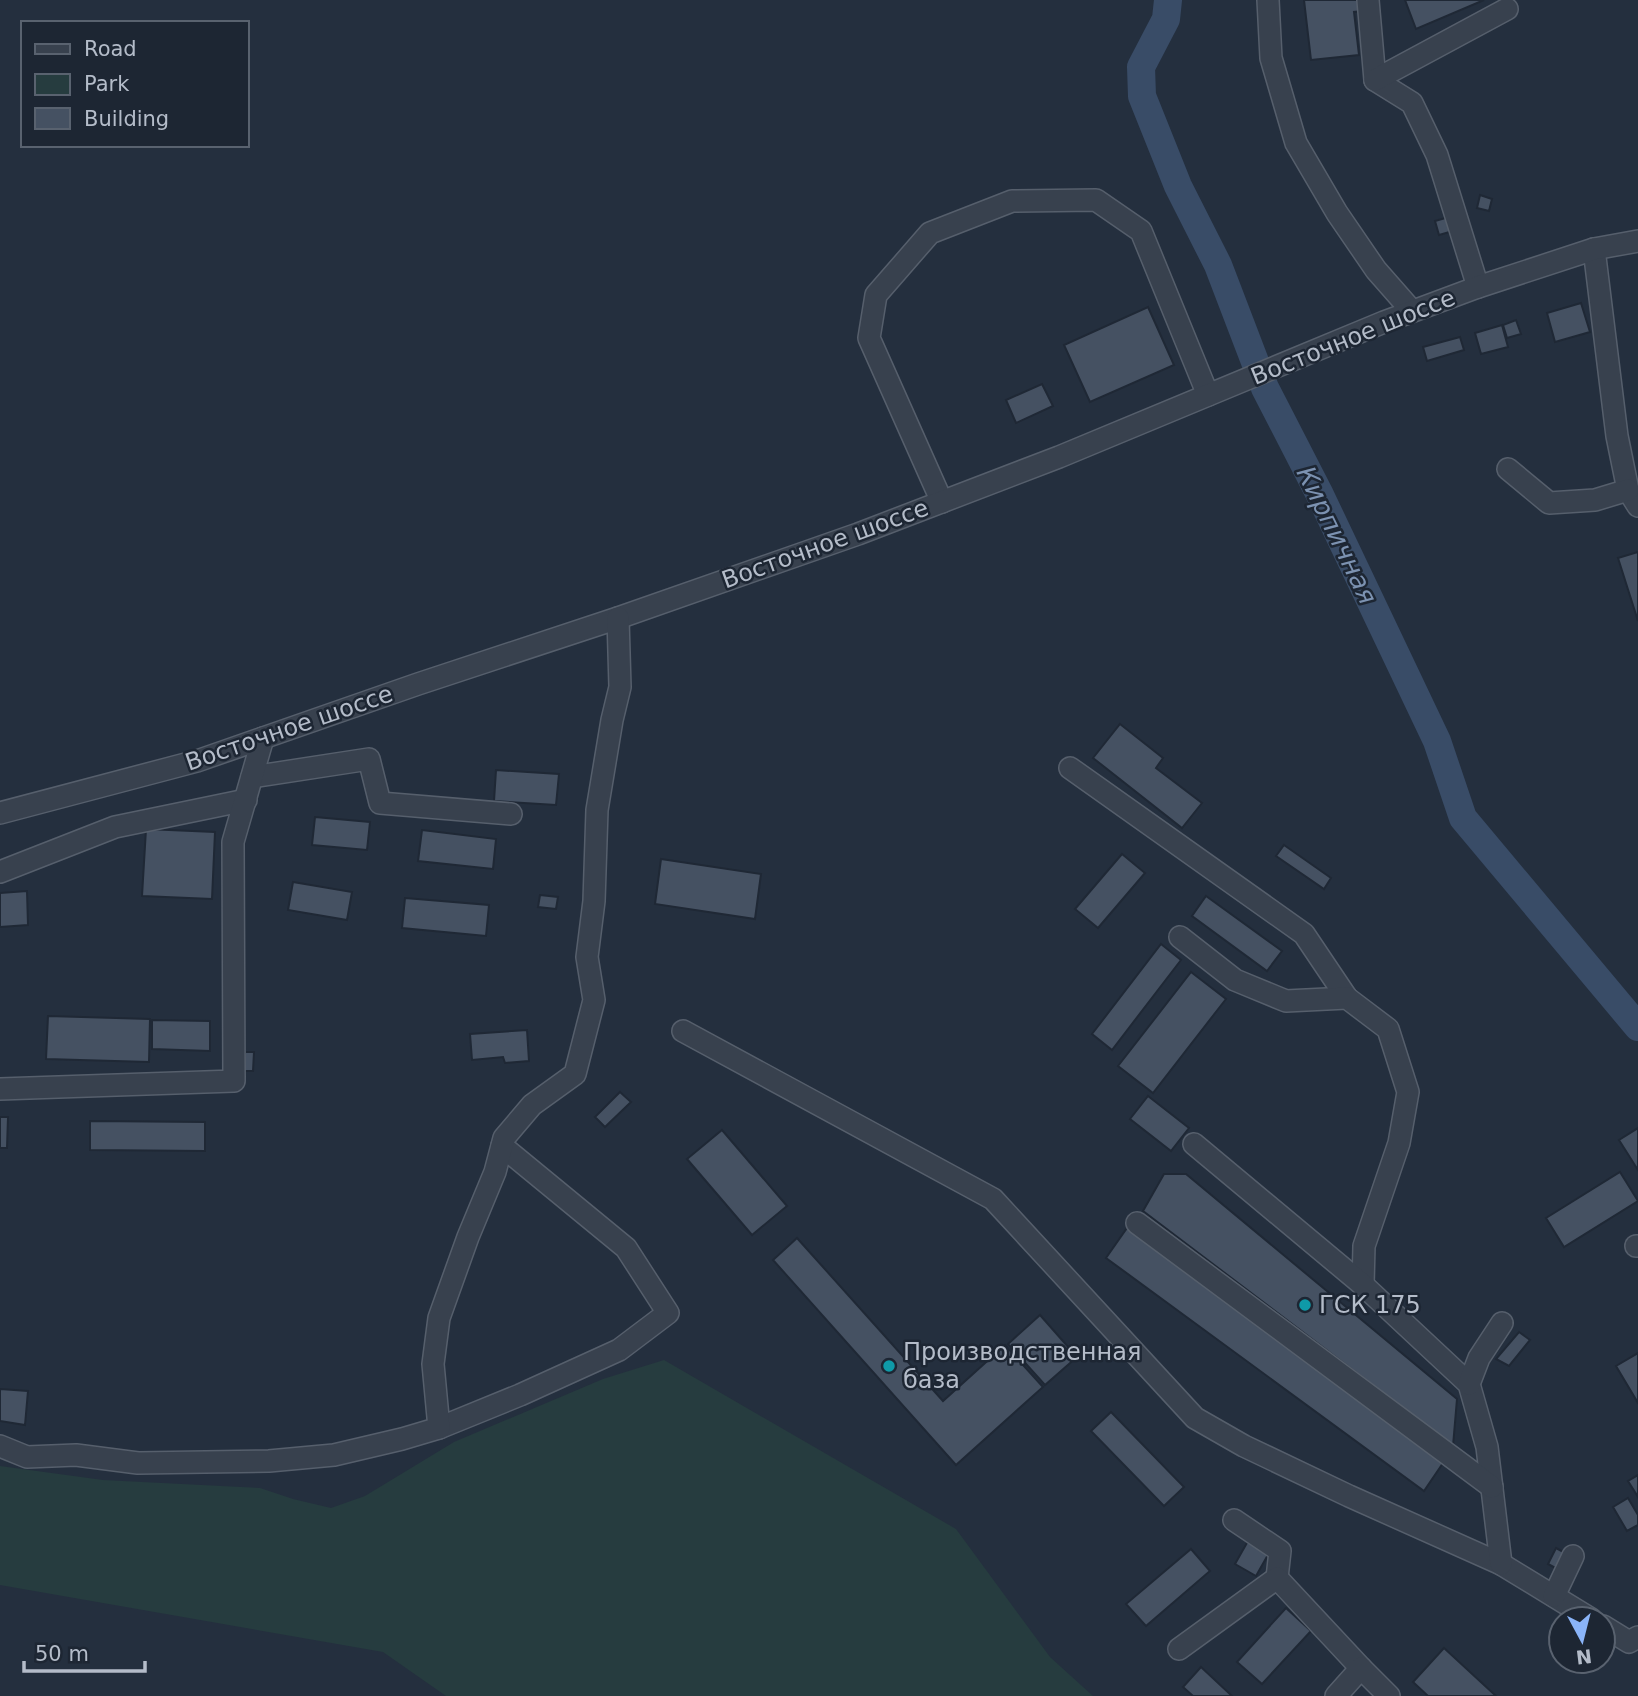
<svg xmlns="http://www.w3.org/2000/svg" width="1638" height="1696" viewBox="0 0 1638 1696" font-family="'DejaVu Sans',sans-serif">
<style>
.green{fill:#263c3f}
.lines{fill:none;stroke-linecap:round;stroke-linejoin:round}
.river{stroke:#394c67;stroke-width:28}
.building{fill:#455162;stroke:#1f2835;stroke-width:2}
.minor-casing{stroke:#565f6c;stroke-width:24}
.minor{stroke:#38414e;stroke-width:21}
.culture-dot{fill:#0f9aa8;stroke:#1d2633;stroke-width:2.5}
.labels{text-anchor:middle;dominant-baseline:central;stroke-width:5;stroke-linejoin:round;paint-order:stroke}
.street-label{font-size:24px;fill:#b4bcc9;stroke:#1d2633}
.poi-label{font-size:24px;fill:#b4bcc9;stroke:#1d2633;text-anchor:start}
.water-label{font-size:26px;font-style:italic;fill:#7c92b1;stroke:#1d2633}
</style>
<rect width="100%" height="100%" fill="#242f3e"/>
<polygon class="green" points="664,1360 956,1529 1050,1657 1093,1696 446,1696 383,1652 0,1585 0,1466 103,1480 260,1488 293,1499 331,1508 365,1496 454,1442 603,1379"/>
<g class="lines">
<polyline class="river" points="1168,0 1166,19 1141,67 1142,96 1178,186 1218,265 1265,388 1320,495 1437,741 1463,818 1638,1027"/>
</g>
<g class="building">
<polygon points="1304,0 1361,0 1363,11 1354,12 1359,55 1311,60"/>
<polygon points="1405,0 1484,0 1416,29"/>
<polygon points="1480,195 1492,199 1489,211 1477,208"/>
<polygon points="1449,217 1453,231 1439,235 1435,221"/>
<polygon points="1581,303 1590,332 1555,342 1547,313"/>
<polygon points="1148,307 1174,365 1090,402 1064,345"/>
<polygon points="1516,320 1521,334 1507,338 1503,325"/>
<polygon points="1502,325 1508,347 1481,354 1475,333"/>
<polygon points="1460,337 1464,350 1427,361 1423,347"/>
<polygon points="1042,384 1053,406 1016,423 1006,400"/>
<polygon points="1638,552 1638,621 1618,558"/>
<polygon points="1120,724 1163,758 1156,768 1202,803 1182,828 1093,758"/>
<polygon points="496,770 559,774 556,805 494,801"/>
<polygon points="315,817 370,822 367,850 312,845"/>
<polygon points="146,829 215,832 212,899 142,896"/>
<polygon points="422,830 496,839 493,869 418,861"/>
<polygon points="1284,845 1331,878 1324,889 1276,856"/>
<polygon points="1122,854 1145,873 1098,928 1075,909"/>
<polygon points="661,859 761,874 755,919 655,904"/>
<polygon points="293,882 352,892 347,920 288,910"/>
<polygon points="27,891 28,925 0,927 0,893"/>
<polygon points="540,895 558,897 556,909 538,907"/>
<polygon points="1206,896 1282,951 1267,971 1192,916"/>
<polygon points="405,898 489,905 486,936 402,928"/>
<polygon points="1161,944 1181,960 1112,1050 1092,1034"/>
<polygon points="1191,972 1226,999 1153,1093 1118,1066"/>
<polygon points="48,1016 150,1019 149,1062 46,1059"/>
<polygon points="152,1020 210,1021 210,1051 152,1049"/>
<polygon points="527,1030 529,1061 505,1063 503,1057 472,1060 470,1034"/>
<polygon points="245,1052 254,1052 253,1071 244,1071"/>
<polygon points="620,1092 631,1102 605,1127 595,1117"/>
<polygon points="1148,1096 1189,1128 1171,1151 1130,1119"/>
<polygon points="0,1117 8,1117 7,1148 0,1148"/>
<polygon points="90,1121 205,1122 205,1151 90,1150"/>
<polygon points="1638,1128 1638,1170 1619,1140"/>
<polygon points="722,1130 787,1206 752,1235 687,1159"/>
<polygon points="1620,1172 1638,1201 1564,1247 1546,1218"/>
<polygon points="1164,1174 1186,1174 1457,1399 1453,1446 1143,1211"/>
<polygon points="1127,1228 1443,1463 1424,1491 1106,1258"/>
<polygon points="797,1238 943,1401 1005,1345 1043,1387 956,1465 773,1260"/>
<polygon points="1040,1315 1077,1357 1045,1385 1008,1344"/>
<polygon points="1519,1332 1530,1340 1509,1366 1496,1359"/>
<polygon points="1638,1353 1638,1403 1616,1366"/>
<polygon points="0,1389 28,1391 25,1425 0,1421"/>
<polygon points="1111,1412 1184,1487 1164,1506 1091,1431"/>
<polygon points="1638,1475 1638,1497 1628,1481"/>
<polygon points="1628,1498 1638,1515 1638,1525 1627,1531 1613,1507"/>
<polygon points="1248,1541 1269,1553 1256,1576 1235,1564"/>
<polygon points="1556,1548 1569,1555 1561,1571 1548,1564"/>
<polygon points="1191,1549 1210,1571 1146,1626 1126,1604"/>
<polygon points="1286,1608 1311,1631 1262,1684 1237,1662"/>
<polygon points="1444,1648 1496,1696 1428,1696 1413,1682"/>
<polygon points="1201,1667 1232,1696 1193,1696 1183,1687"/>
</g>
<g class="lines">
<defs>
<g id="minor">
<polyline points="1268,0 1271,58 1296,143 1337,213 1376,270 1412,311"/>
<polyline points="1368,0 1375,80 1412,103 1437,155 1478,287"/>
<polyline points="1375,80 1507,9"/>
<polyline points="1594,249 1617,436 1628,490 1638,506"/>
<polyline points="1508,469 1549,503 1595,500 1628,490"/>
<polyline points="942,502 869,338 876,295 930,233 1012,201 1096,200 1141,231 1208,395"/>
<polyline points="1070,768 1304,934 1347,998"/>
<polyline points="252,777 369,759 380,803 511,814"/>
<polyline points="0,813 197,761 418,684 618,618 858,534 1059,457 1384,322 1478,287 1594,249 1638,241"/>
<polyline points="0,872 115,827 246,800"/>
<polyline points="1180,937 1235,980 1286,1001 1347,998 1388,1029 1408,1092 1399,1143 1364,1246 1363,1285"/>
<polyline points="683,1031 993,1199 1195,1418 1244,1446 1349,1496 1501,1564 1591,1619"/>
<polyline points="0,1089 234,1081 233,842 263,738"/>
<polyline points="1194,1144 1363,1285 1469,1384 1487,1447 1501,1564"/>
<polyline points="1137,1223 1492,1487"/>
<polyline points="1636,1246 1638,1246"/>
<polyline points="1469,1384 1479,1358 1502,1323"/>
<polyline points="439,1428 520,1395 619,1350 668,1313 626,1248 502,1146"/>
<polyline points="0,1446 27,1457 76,1455 138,1463 269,1461 334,1455 402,1439 439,1428 433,1364 439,1318 468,1237 495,1172 504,1138 532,1105 575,1074 594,1000 587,957 594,901 597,810 612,720 620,687 618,618"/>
<polyline points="1234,1520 1280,1551 1277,1578"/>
<polyline points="1554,1596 1573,1556"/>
<polyline points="1603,1626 1629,1642 1638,1637"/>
<polyline points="1179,1649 1277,1578 1361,1668"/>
<polyline points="1336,1696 1361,1668 1389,1696"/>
</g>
</defs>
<use href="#minor" class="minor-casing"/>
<use href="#minor" class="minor"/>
</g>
<g class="culture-dot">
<circle cx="1305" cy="1305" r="7"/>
<circle cx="889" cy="1366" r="7"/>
</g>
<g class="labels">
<g class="street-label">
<text transform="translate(1353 337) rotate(-22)">Восточное шоссе</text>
<text transform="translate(825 544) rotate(-20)">Восточное шоссе</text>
<text transform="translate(289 728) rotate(-19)">Восточное шоссе</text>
</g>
<g class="poi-label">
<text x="1319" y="1305">ГСК 175</text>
<text x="903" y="1352">Производственная<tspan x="903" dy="28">база</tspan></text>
</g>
<g class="water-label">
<text transform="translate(1337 535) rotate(64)">Кирпичная</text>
</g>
</g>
<rect x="21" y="21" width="228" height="126" fill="#1d2633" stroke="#59626f" stroke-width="2"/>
<rect x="35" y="44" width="35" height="10" fill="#38414e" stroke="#59626f" stroke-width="2"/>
<text x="84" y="56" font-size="21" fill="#b4bcc9">Road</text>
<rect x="35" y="74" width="35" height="21" fill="#263c3f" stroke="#59626f" stroke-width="2"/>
<text x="84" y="91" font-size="21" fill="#b4bcc9">Park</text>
<rect x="35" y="108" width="35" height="21" fill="#455162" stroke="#59626f" stroke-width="2"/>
<text x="84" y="126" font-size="21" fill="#b4bcc9">Building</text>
<g transform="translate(1582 1640) rotate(173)"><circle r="33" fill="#1d2633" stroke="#59626f" stroke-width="2"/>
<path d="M0-5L12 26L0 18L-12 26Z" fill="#8ab4f8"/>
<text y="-10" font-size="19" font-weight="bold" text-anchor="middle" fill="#b4bcc9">N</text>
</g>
<path d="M24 1661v10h121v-10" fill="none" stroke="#b4bcc9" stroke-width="3.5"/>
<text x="35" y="1661" font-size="21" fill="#b4bcc9" stroke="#1d2633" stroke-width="5" paint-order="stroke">50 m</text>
</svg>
